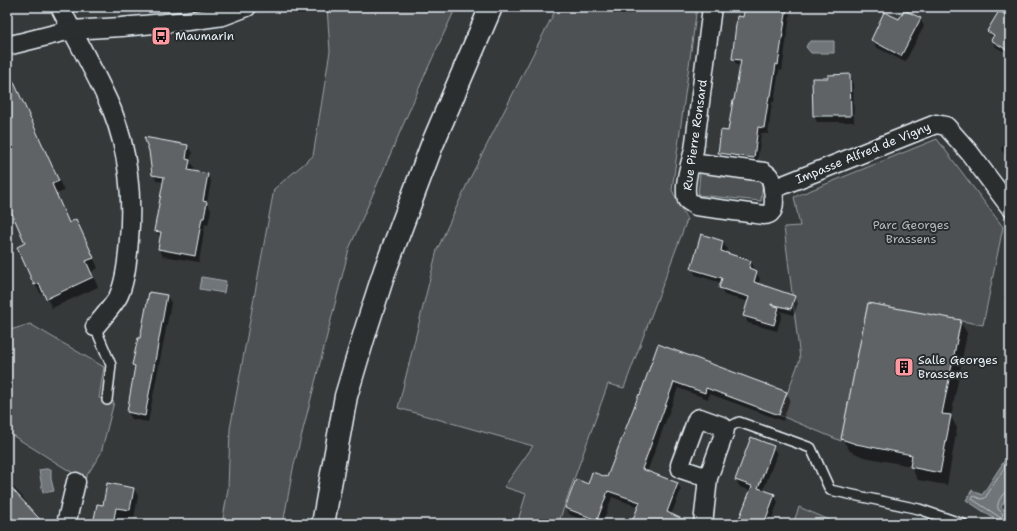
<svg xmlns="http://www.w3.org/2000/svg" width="1017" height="531" viewBox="0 0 1017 531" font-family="'Shantell Sans',sans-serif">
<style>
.green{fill:#4d5152;stroke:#9aa1a5}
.water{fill:#707579;stroke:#a0a7ac}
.shadow{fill:#0007}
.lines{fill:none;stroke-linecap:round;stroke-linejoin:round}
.shore{stroke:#b8bfc5;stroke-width:1}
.building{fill:#5f6365;stroke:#e8f1f8}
.service-casing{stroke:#e8f1f8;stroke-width:12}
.minor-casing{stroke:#e8f1f8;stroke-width:21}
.primary-casing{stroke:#e8f1f8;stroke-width:25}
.service{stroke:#2a2d2e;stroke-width:9}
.minor{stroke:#2a2d2e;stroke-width:18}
.primary{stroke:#2a2d2e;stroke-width:22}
.labels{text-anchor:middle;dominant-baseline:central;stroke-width:4;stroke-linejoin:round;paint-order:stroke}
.poi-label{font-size:12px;fill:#e8f1f8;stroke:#2a2d2e;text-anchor:start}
.street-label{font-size:12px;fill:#e8f1f8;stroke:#2a2d2e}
.park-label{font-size:12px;fill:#b2b9be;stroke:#2a2d2e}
</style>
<rect width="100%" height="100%" fill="#35393a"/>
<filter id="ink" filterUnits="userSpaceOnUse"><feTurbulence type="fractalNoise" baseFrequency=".025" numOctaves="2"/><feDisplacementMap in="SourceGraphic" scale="8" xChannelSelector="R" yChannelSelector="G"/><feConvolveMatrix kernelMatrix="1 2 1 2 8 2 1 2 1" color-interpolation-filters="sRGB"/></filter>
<g filter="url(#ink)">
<g class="green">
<polygon points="327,7 456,7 427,70 349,249 293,469 283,524 222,524 228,489 230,429 274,189 313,156 330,51"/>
<polygon points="557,7 697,7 672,190 687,220 624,388 608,384 558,524 517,524 526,494 504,487 533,446 398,408 437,250 467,184"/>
<polygon points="937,139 1003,227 983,325 868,303 841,441 779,415 800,359 784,227 800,226 794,197"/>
<polygon points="700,173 763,180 761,201 698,195"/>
<polygon points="30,324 104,367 99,398 114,402 101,453 84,480 7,432 7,331"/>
<polygon points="799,507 839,524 793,524"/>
</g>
<g class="water">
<polygon points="811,41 834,41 834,53 811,53 806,47 808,43"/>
<polygon points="202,277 226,281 224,293 200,289"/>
<polygon points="1010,452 1010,492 1001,507 1009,513 1002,524 966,500 972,490 982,495"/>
<polygon points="45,469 51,469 51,479 54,491 43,493 39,470"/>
</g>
<g class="shadow">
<polygon points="10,7 15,7 7,10 7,8"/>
<polygon points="99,7 109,7 101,11"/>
<polygon points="116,7 124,7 118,10"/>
<polygon points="746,7 794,7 794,9 791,8 782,71 779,70 774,102 772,102 768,134 761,133 757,164 723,159 719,153 729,132 741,66 737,65 733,58 744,18"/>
<polygon points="7,11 9,17 7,18"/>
<polygon points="920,19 924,26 905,62 876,47 872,40 899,20"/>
<polygon points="1010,19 1010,55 996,47 992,40 993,39 988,31"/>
<polygon points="850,75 853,81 854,122 817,122 814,116 829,79"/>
<polygon points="16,90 64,191 56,194 69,224 76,220 98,268 91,272 98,287 52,308 44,293 41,294 35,284 27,244 14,215 7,218 7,94"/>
<polygon points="1009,137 1010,138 1010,158 1005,155 1001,149"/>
<polygon points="188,146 192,153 190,162 194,168 193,172 207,175 211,181 207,203 211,210 208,225 205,224 199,262 163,256 159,249 161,238 156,231 164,182 157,181 153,174"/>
<polygon points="723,242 727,249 725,254 751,261 754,268 753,271 756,272 760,279 758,285 794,296 798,303 794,315 780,311 782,315 777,331 748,323 745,316 749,302 724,295 720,288 722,283 696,275 692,269"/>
<polygon points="1010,279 1010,305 1007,303 1004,297 1008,290 1006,287"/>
<polygon points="167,296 171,303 148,422 132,419 128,412 136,369 133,365 141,340"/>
<polygon points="960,321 967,333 951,417 957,428 947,485 918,480 911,467 911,466 864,457 850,451 842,439"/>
<polygon points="658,345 787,393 790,399 783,421 710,394 708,399 678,388 647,472 677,483 681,490 671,515 675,524 632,524 639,507 612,497 602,524 594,524 570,515 566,508 577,480 588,485 607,478 641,396"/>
<polygon points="773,447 777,454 763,491 774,495 778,502 770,524 738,524 751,491 740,487 736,480"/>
<polygon points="7,481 22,496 26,503 25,504 42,524 7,524"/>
<polygon points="134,489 138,496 133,524 95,524 104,506"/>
</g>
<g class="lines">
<path class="shore" d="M1010,459l-25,39 -4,1 -7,-3 -2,3 29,19 2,-4 -5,-5c-2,-6 5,-18 12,-19"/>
</g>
<g class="building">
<polygon points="745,7 787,7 778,65 776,64 771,96 769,96 764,128 758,127 754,158 718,153 721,130 728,131 733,100 734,100 741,60 732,59 737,16 743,17"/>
<polygon points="1010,7 1010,52 991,40 994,35 987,31 999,11 1006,15"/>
<polygon points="904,10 921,18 901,56 871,40 884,12 899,19"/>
<polygon points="7,67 59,181 52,184 69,223 76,219 94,258 86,261 93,277 46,299 39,283 34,285 17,247 25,243 7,202"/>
<polygon points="850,74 851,116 813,116 812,78 828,78 828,75"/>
<polygon points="144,137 188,145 186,159 190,160 188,170 208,174 203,201 207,202 204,218 202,218 195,256 158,249 161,232 154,231 164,177 152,175 149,151"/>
<polygon points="701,234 723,241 721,251 751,261 749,268 757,271 754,282 795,296 791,309 771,304 771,305 779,307 774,325 743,316 749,297 719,288 722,278 691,269"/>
<polygon points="149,292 167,295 145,416 127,412 135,366 132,365 138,338 140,338"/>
<polygon points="868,303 961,320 942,414 951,415 940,473 910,467 912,455 856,444 841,439"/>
<polygon points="658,344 787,392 779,415 706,388 705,393 674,382 642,469 678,483 667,512 693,524 631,524 640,502 608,491 597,520 565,508 576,479 588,484 592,472 607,477 639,394 640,395"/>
<polygon points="751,437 774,446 758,488 775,494 764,524 737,524 752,486 735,480"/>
<polygon points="7,483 44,524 7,524"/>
<polygon points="107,483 134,488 130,510 116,508 113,524 93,524 97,504 103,505"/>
</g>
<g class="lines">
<defs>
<g id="service">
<polyline points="95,327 111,365 107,400"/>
<polyline points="725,429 739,422 811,448 830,490 919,509 963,524"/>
</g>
<g id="minor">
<path d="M60,7c17,34 37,68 52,103 16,40 21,87 17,129 -1,17 -3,40 -10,56 -4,9 -18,24 -24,32"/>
<polyline points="7,46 71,30 121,27 188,21 223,16 247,7"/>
<path d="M691,162l73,10c1,1 4,3 5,4 4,5 7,29 3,35 -2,3 -5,4 -8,4l-68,-9 -9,-6c-4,-15 3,-35 7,-50l18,-143"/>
<polyline points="773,189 936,124 946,126 969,152 1010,207"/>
<polyline points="66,524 76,482"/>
<polyline points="703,524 708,478 724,434 725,429 722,426 700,418 697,419 680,465 681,469 708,478"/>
</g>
<polyline id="primary" points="323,524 346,396 366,329 385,270 432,145 491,7"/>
</defs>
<use href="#service" class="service-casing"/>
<use href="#minor" class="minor-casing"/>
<use href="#primary" class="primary-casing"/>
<use href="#service" class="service"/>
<use href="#minor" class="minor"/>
<use href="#primary" class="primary"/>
</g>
</g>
<defs>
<symbol id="bus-square" viewBox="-11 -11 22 22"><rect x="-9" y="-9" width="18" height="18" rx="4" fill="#ff9aa2" stroke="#2a2d2e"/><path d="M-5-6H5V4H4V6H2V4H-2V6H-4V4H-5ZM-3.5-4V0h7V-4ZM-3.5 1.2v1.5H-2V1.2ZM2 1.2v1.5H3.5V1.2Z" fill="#111"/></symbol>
<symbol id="building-square" viewBox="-11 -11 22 22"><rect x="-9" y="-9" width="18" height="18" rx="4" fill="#ff9aa2" stroke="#2a2d2e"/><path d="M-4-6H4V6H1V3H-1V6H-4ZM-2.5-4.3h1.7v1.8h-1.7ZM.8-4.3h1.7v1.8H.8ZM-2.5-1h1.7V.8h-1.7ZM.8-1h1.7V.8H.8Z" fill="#111"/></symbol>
</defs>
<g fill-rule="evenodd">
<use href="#bus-square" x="150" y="25" width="22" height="22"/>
<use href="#building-square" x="893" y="356" width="22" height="22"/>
</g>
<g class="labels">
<g class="poi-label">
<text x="175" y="36">Maumarin</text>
<text x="918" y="360">Salle Georges<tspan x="918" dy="14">Brassens</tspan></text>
</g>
<g class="street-label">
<text transform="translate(695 135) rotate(-82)">Rue Pierre Ronsard</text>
<text transform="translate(863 153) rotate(-22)">Impasse Alfred de Vigny</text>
</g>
<g class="park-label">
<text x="911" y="225">Parc Georges<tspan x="911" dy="14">Brassens</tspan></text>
</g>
</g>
<rect width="1017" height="531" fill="none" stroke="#2a2d2e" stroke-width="24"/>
<rect x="12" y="12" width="993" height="507" fill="none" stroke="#e8f1f8" stroke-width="1.5" filter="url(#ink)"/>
</svg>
